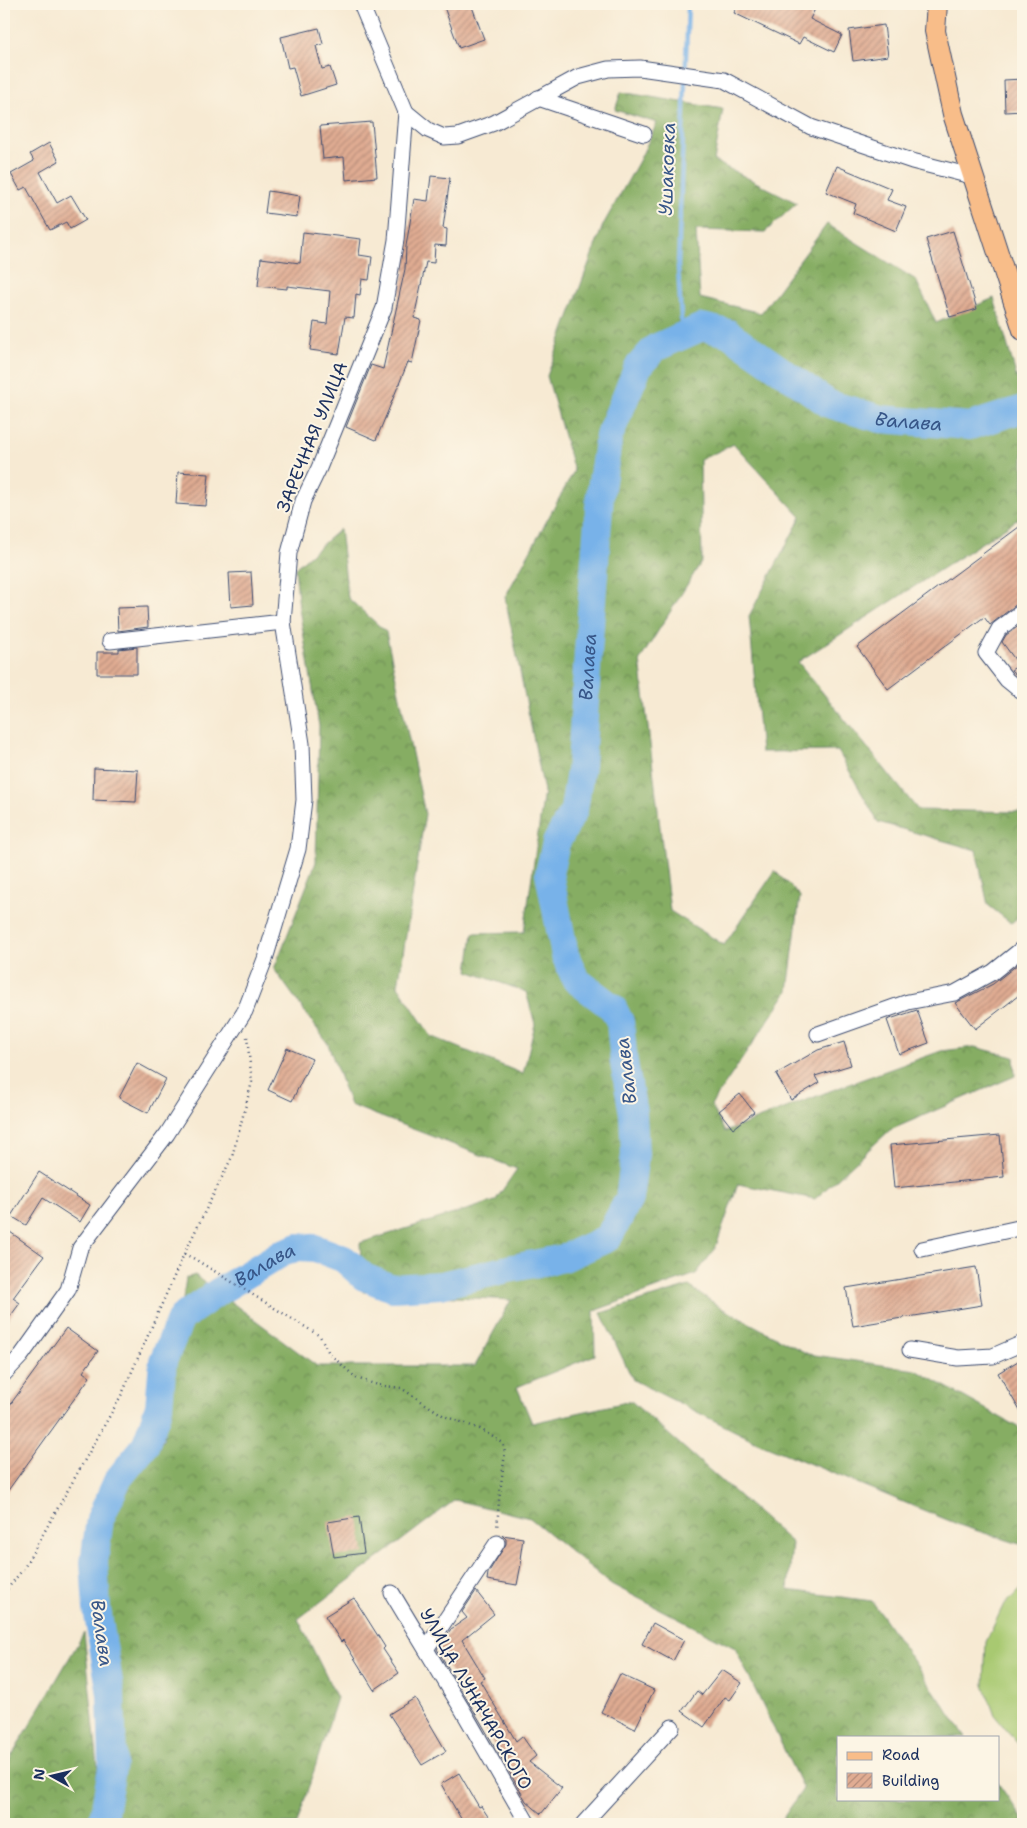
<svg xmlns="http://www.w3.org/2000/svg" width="1027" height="1828" viewBox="0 0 1027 1828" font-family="'Shantell Sans',sans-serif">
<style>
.grass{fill:#a8c971;stroke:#627c68}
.forest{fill:url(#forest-crowns);stroke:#506e60}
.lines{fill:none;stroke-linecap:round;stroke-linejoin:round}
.stream{stroke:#78b2e9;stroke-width:4.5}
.river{stroke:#78b2e9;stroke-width:28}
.building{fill:url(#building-hatch)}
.minor-casing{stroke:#3c4b70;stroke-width:17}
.major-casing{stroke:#3c4b70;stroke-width:22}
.path{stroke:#3c4b70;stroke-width:2.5;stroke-dasharray:1 4;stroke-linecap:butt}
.minor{stroke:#fff;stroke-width:15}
.major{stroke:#f8bd89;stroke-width:20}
.labels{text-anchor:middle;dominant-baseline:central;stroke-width:4;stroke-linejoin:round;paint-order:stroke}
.street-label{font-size:18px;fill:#1b2f5e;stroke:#fcf5e5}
.water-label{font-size:19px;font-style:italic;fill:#375688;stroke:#fcf5e5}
</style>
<defs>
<pattern id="forest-crowns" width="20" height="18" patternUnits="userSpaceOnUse" patternTransform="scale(1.25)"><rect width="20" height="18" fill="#86ad63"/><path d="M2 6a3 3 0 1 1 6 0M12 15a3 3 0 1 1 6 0" fill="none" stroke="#6d8d55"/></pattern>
<pattern id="building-hatch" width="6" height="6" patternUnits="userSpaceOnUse" patternTransform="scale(1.25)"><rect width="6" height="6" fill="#e0ac92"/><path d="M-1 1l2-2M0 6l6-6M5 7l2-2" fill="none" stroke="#b58c7a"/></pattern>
</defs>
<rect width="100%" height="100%" fill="#fcf5e5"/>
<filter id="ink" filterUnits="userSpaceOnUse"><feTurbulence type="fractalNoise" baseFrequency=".02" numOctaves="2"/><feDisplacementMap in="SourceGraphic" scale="10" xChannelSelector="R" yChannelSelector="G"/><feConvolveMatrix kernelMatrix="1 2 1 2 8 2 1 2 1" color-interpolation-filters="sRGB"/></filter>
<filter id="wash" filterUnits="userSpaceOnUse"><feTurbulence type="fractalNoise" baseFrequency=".0096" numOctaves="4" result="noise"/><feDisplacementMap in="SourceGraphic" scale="20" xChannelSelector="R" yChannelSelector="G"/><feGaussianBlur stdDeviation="1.12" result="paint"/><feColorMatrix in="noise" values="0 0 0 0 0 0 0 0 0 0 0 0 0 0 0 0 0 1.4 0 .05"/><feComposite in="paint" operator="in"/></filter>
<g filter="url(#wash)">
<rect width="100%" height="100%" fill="#f7ead3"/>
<polygon class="grass" points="1023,1586 1023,1746 1018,1744 995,1716 984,1685 986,1642 1002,1608"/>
<g class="forest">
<polygon points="621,92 723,109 714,161 797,203 765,232 696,230 700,298 761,313 827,224 916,280 936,323 994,298 1023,399 1023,516 798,662 918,810 1023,812 1023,914 1011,923 988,905 976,850 878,822 838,751 761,752 749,616 801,517 734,444 700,460 702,561 640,660 670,911 724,945 775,871 800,896 788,991 711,1105 725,1132 827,1092 941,1051 975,1047 1014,1057 1015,1076 890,1130 815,1199 738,1184 715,1249 696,1274 594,1311 595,1355 517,1387 532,1423 631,1401 792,1543 788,1590 872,1601 966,1737 838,1737 838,1799 998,1799 998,1783 1023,1819 1023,1824 779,1824 803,1789 735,1648 611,1584 530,1518 455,1500 298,1619 337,1698 297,1824 111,1824 123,1754 114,1635 101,1559 118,1497 163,1440 186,1278 195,1275 317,1366 475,1366 511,1300 363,1292 360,1243 495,1201 517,1169 350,1105 328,1044 274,969 316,862 319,726 299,608 295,568 340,529 348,598 386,632 425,814 398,986 431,1036 523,1074 535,1024 526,992 468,971 473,933 524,932 544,791 505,597 574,471 547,376 603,225 639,161 657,123 615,110"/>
<polygon points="689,1286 723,1309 808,1354 916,1370 1023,1430 1023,1545 962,1526 757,1442 633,1380 601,1313"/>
<polygon points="84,1633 98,1767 92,1824 4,1824 4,1769"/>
</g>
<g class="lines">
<polyline class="stream" points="682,336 678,266 688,4"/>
<path class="river" id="s1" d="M102,1824l11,-61 -2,-69 -14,-85 -3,-47 6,-43 18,-40 27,-33 14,-39 4,-46 18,-43 37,-26 64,-39 16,-6 17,1 29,11 20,18 28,11 49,-3 67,-16 56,-11 44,-20 21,-39 6,-45 -2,-41 -9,-50 -4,-41 -7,-14 -37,-28 -11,-25 -16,-82 7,-30 18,-33 7,-45 7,-112 12,-158 9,-59 29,-69 17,-19 47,-21 26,6 101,71 52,15 89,7 53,-17"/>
</g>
<g id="blocks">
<g class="building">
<polygon points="454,4 471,4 484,39 459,48 444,7"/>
<polygon points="738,4 803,4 815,9 810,19 842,35 834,52 803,37 799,44 734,13"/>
<polygon points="884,25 888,56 853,61 849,30"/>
<polygon points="319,28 323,44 316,46 322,69 330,67 336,85 301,96 293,67 288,68 281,37"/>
<polygon points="1023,79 1023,111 1005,112 1004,80"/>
<polygon points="372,122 377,177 346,180 344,157 323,159 320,126"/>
<polygon points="49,143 59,161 40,172 57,203 71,195 86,220 70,229 66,222 50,230 26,187 20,190 11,174 34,161 30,154"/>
<polygon points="837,166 892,189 887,200 906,207 896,231 853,213 856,204 826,192"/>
<polygon points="431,176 450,178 443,228 447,229 446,246 435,245 434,263 426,262 414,318 421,320 412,363 408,362 376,440 346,427 371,365 383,369 405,269 406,246 414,199 428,201"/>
<polygon points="268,191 300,196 297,217 265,213"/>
<polygon points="953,231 977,309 950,317 926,239"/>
<polygon points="303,232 361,239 359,255 372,257 369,280 362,279 360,295 356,294 354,318 345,317 339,354 310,350 314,322 327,324 330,291 287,286 287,289 258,286 261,258 300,263"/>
<polygon points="178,472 209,474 206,506 176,504"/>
<polygon points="1023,524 1023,602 1017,604 990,625 984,617 888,689 857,647"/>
<polygon points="251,572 253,605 231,607 229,573"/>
<polygon points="147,607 148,627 118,631 117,608"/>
<polygon points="1023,623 1023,681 1011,670 1019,665 1002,642 1006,635"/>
<polygon points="137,647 137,674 97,674 97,652 119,652 119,649"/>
<polygon points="94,768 138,770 136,802 93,800"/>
<polygon points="1023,960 1023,992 975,1029 955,1003 993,984"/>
<polygon points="917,1010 929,1043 899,1054 887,1020"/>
<polygon points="844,1042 851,1065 815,1076 819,1083 791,1100 776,1074 818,1050"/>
<polygon points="287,1048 312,1059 292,1101 268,1090"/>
<polygon points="137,1063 166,1079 148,1113 119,1098"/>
<polygon points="740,1094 754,1112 733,1129 719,1111"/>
<polygon points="1000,1135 1004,1177 894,1188 890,1145"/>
<polygon points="39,1172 90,1205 80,1222 43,1198 26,1225 11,1216"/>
<polygon points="10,1232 44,1256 13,1298 20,1303 4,1325 4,1240"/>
<polygon points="976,1267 982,1305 853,1326 846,1288"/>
<polygon points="66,1328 98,1351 83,1372 90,1377 4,1496 4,1413"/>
<polygon points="1023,1358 1023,1416 998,1373"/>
<polygon points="359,1517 364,1553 334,1557 328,1522"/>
<polygon points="502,1535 523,1538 520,1559 522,1559 517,1585 487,1580 488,1573 506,1544 506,1539"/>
<polygon points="476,1591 494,1614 462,1640 485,1678 480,1681 516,1741 522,1736 536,1756 529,1762 562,1788 541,1814 526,1801 480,1721 437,1649 451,1629 467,1618 462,1612"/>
<polygon points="354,1598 385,1647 383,1649 399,1673 374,1690 343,1640 341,1642 325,1616"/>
<polygon points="653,1623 684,1640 673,1661 642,1644"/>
<polygon points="722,1670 742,1683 730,1700 725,1697 704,1727 682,1711 697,1691 702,1695"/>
<polygon points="620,1674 654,1690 635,1729 601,1712"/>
<polygon points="415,1698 446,1751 422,1765 389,1714"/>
<polygon points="459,1773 479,1807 481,1806 493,1824 465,1824 460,1817 441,1784"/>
</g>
</g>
</g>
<g filter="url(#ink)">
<use href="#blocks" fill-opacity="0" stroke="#3c4b70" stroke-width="1"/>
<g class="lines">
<defs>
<g id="minor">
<polyline points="538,98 644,134"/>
<polyline points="406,112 428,130 444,137 458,136 494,123 578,77 608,69 640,68 724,80 811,127 912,161 975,177"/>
<polyline points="1023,611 999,629 986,653 1007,680 1023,693"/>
<polyline points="110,641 283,622"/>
<polyline points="818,1034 908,1002 955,993 993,972 1023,948"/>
<polyline points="922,1249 1023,1227"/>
<polyline points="910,1350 958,1358 993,1356 1023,1343"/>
<polyline points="4,1374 21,1356 68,1290 80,1248 167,1134 245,1011 265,959 298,849 304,800 302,744 283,622 289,553 303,501 319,468 384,308 396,240 406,112 361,4"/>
<polyline points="392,1593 462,1709 528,1824"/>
<polyline points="426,1649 497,1543"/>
<polyline points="583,1824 672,1727"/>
</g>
<polyline id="major" points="937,4 935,31 953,114 1023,330"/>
</defs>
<use href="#minor" class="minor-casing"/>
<use href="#major" class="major-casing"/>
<g class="path">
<polyline points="184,1254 193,1258 320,1336 329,1353 356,1378 378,1385 401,1388 444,1416 480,1429 503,1443 505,1453 499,1500 497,1529"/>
<polyline points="4,1593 24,1568 122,1394 184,1254 232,1157 252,1082 247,1037"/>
</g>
<use href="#minor" class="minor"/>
<use href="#major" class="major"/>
</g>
</g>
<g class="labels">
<g class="street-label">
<text transform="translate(312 437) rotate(-68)">ЗАРЕЧНАЯ УЛИЦА</text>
<text transform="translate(476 1699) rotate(60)">УЛИЦА ЛУНАЧАРСКОГО</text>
</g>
<g class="water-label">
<text transform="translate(667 169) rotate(-88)">Ушаковка</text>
<text stroke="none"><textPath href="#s1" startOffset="2218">Валава</textPath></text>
<text stroke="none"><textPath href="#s1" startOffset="1602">Валава</textPath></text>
<text transform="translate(626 1071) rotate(-97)">Валава</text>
<text stroke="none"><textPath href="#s1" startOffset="628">Валава</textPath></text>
<text transform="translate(102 1633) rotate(82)">Валава</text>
</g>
</g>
<rect width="1027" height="1828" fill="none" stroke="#fcf5e5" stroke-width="20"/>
<rect x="837" y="1736" width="162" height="65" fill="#fcf5e5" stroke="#a2a6af"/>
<rect x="847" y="1752" width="25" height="8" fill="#f8bd89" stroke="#a2a6af"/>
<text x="882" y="1760" font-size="15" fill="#1b2f5e">Road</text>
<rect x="847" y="1773" width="25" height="15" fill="url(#building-hatch)" stroke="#a2a6af"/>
<text x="882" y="1786" font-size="15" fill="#1b2f5e">Building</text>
<g transform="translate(52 1776) rotate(278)" stroke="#fcf5e5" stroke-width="4" paint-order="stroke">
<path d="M0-4L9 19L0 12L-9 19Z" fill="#1b2f5e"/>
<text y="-8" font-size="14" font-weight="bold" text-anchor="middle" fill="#1b2f5e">N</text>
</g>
</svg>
